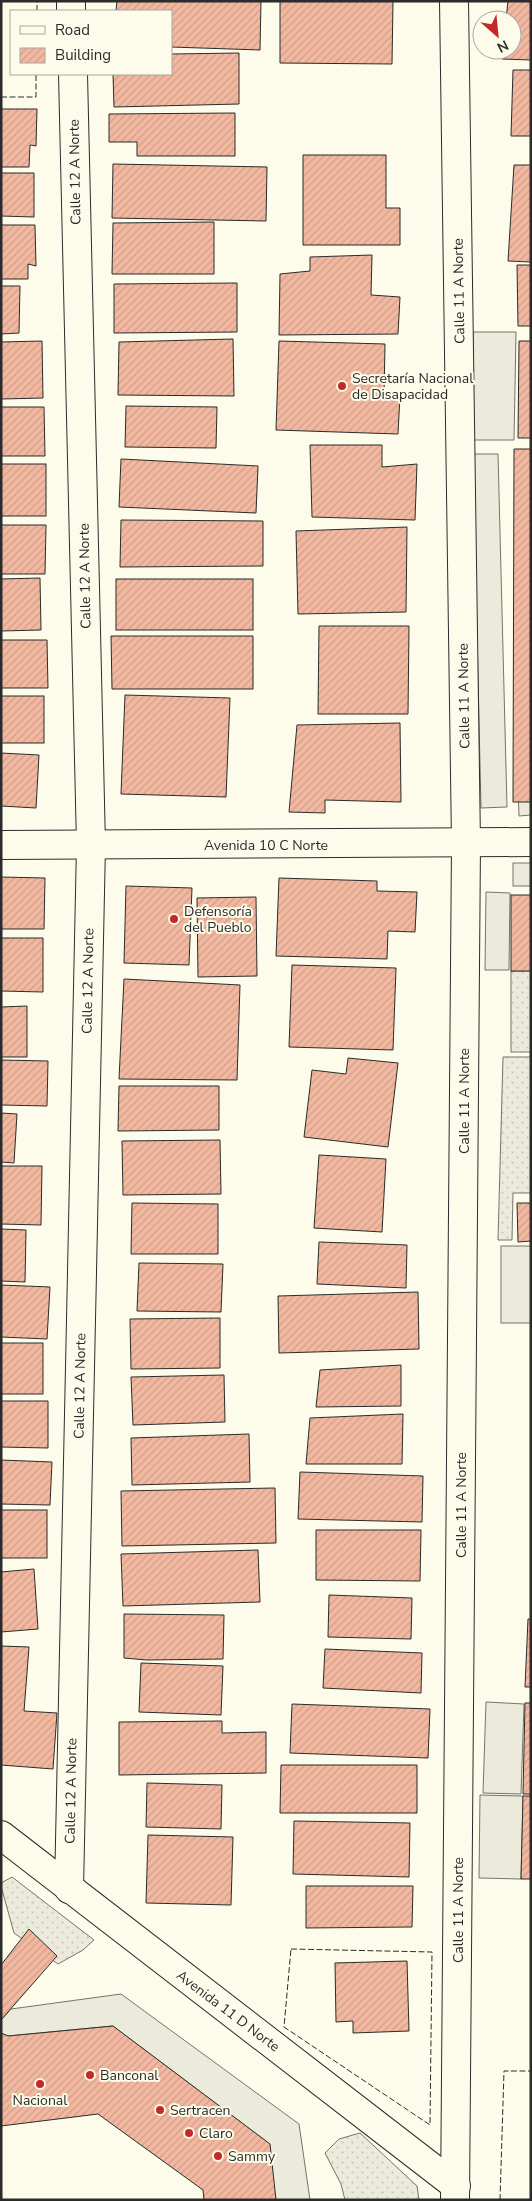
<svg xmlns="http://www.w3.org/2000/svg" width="532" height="2201" viewBox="0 0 532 2201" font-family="'Nunito Sans',sans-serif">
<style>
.grass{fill:url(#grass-dots);stroke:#74746e}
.parking{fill:#eceadb;stroke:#74746e}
.building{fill:url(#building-hatch);stroke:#2b2b2b}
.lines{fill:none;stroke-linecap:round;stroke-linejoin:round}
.minor-casing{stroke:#2b2b2b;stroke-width:30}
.minor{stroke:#fdfbea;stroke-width:28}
.fence{stroke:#2b2b2b;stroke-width:1;stroke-dasharray:6 2.5;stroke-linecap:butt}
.poi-dot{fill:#c62828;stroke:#fdfbea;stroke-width:2}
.labels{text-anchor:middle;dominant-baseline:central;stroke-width:4;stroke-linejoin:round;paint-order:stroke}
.street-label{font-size:14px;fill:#2b2b2b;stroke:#fdfbea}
.poi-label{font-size:14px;fill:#2b2b2b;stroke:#fdfbea;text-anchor:start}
</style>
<defs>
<pattern id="grass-dots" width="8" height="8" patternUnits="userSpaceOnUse" patternTransform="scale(1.25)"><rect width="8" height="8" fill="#ecebdb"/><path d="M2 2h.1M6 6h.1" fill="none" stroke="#cbcabc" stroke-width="1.8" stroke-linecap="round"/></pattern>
<pattern id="building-hatch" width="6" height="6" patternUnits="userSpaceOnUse" patternTransform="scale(1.25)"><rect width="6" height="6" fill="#f2b8a0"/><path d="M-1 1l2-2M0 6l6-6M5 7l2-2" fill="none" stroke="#d09e8a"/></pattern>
</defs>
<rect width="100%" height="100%" fill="#fdfbea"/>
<g class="grass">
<rect x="511" y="971" width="20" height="81"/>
<polygon points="503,1057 531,1057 531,1193 513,1193 512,1240 498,1240"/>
<polygon points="12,1877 94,1940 83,1950 58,1964 14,1933 1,1886 1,1883"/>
<polygon points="360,2133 417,2186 419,2200 345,2200 341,2184 325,2153 339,2139"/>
</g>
<g class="parking">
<polygon points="473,332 516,332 514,440 472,440"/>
<polygon points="473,454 498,454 507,807 481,808"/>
<polygon points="531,787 531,815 519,816 518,788"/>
<rect x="513" y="863" width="18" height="23"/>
<polygon points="486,892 510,893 509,970 485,970"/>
<rect x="501" y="1246" width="30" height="77"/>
<polygon points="486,1702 524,1704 521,1794 483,1793"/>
<polygon points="480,1795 523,1796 521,1879 479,1878"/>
<polygon points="121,1994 299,2124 310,2200 275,2200 267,2142 113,2026 8,2036 1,2033 1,2020 11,2009"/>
</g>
<g class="building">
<polygon points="117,1 261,1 260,50 171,47 171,11 116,11"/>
<polygon points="280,1 393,1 392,64 280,63"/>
<polygon points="508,1 531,1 531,60 502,59 503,50 512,50 512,20 506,20"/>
<polygon points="239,53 239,104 114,107 113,74 171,74 171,54"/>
<polygon points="513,70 531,70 531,136 511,136"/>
<polygon points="1,109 37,109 36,146 30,145 29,167 1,167"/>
<polygon points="235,113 235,156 137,156 137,142 109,142 109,114"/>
<polygon points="303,155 386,155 386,208 400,208 400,245 303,245"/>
<polygon points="113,164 267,167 266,221 112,218"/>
<polygon points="514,165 531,165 531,262 508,261"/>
<polygon points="1,173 34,173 34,217 1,216"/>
<polygon points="214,222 214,274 112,274 113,223"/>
<polygon points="1,225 35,225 36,266 28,264 28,279 1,279"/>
<polygon points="372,255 371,295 400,297 398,334 279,335 280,274 310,271 310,257"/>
<polygon points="517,265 531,265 531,326 518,326"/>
<polygon points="237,283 237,332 114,333 114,284"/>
<polygon points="1,286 20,286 19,333 1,334"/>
<polygon points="233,339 234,396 118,395 119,342"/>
<polygon points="42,341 43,398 1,399 1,342"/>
<polygon points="279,341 385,344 384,395 400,395 398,434 276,430"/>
<polygon points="519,341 531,341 531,438 518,438"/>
<polygon points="126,406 217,407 216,448 125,447"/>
<polygon points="1,407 44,407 45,456 1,456"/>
<polygon points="310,445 382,445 382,467 417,464 415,520 312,517"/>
<polygon points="514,449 531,449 531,802 513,802"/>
<polygon points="121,459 258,466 256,513 119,507"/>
<rect x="1" y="464" width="45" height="52"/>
<polygon points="121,520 263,521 263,566 120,567"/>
<polygon points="1,525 46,525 45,574 1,574"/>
<polygon points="407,527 406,612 298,614 296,531"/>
<polygon points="40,578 41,630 1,631 1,579"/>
<rect x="116" y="579" width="137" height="51"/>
<polygon points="319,626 409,626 408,714 318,714"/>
<polygon points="111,636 253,636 253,689 112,689"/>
<polygon points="1,640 47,640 48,688 1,688"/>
<polygon points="125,695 230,698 226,797 121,794"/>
<rect x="1" y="696" width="43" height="47"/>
<polygon points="400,723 401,802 325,800 325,813 289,812 297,725"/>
<polygon points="1,753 39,755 36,808 1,806"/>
<polygon points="1,877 45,878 44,929 1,929"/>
<polygon points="279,878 377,881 377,891 417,892 415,932 388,931 387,959 276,956"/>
<polygon points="126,886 192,888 189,965 124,963"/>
<rect x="511" y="895" width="20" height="76"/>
<polygon points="256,897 257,976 198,977 197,898"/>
<polygon points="1,938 43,938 43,992 1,991"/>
<polygon points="292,965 396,968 393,1050 289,1047"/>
<polygon points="124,979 240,985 237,1080 119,1079"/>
<polygon points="27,1006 27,1057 1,1057 1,1007"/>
<polygon points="348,1058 398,1063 388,1147 304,1137 312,1070 346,1074"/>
<polygon points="1,1060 48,1061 47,1106 1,1105"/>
<polygon points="119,1086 219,1086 219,1130 118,1131"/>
<polygon points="1,1113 17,1114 14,1163 1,1162"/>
<polygon points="220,1140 221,1194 123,1195 122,1141"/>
<polygon points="319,1155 386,1159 382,1232 314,1228"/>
<polygon points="1,1166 42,1166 41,1225 1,1224"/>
<polygon points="132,1203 218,1204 218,1254 131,1254"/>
<polygon points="517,1203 531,1203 531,1241 518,1242"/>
<polygon points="1,1229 26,1230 25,1282 1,1281"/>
<polygon points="319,1242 407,1245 406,1288 317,1284"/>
<polygon points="139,1263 223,1264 221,1312 137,1311"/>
<polygon points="1,1285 50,1287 47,1339 1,1337"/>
<polygon points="418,1292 419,1349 279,1353 278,1296"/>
<polygon points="220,1318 220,1368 131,1369 130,1319"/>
<rect x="1" y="1343" width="42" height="51"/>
<polygon points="401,1365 401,1406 316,1407 320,1370"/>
<polygon points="224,1375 225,1422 133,1425 131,1377"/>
<polygon points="1,1401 48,1401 48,1448 1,1447"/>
<polygon points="403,1414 402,1464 306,1464 310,1418"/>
<polygon points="249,1434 250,1482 132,1485 131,1438"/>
<polygon points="1,1460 52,1462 50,1505 1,1504"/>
<polygon points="300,1472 423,1476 422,1522 298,1519"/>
<polygon points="275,1488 276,1543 122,1546 121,1491"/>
<rect x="1" y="1510" width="46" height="48"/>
<polygon points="316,1530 421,1530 420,1581 316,1580"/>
<polygon points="258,1550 260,1602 123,1606 121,1554"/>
<polygon points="34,1569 38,1629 1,1632 1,1572"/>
<polygon points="329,1595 412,1598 411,1639 328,1637"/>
<polygon points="124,1614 224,1615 223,1659 147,1660 124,1658"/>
<polygon points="528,1619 531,1619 531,1687 525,1687"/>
<polygon points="1,1646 29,1647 24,1711 57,1713 53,1769 1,1765"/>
<polygon points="325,1649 422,1653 421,1693 323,1688"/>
<polygon points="141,1663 223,1666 221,1715 139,1712"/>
<polygon points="525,1703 531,1703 531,1794 523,1794"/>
<polygon points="292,1704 430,1709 428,1758 290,1753"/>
<polygon points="222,1721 222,1733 266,1732 266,1773 119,1775 119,1722"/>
<polygon points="281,1765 417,1765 417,1813 280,1813"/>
<polygon points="147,1783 222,1785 221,1829 146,1827"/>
<polygon points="523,1796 531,1796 531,1879 521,1879"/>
<polygon points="294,1821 410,1823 409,1877 293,1874"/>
<polygon points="148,1835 233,1837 231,1905 146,1903"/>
<polygon points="306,1886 413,1886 412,1927 306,1928"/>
<polygon points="29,1929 57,1956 1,2020 1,1965"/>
<polygon points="407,1961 409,2031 353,2033 353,2021 336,2022 335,1963"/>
<polygon points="113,2026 270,2144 276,2200 204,2200 203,2190 98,2114 1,2126 1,2033 8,2036"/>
</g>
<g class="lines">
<defs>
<g id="minor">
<polyline points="71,1 71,11"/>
<polyline points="454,1 466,844 455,2200"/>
<polyline points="1,845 531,842"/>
<polyline points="1,1835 456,2186"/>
<polyline points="69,1889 91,845 73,74"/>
</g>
</defs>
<use href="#minor" class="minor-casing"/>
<use href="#minor" class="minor"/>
<g class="fence">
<polyline points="37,11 37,1"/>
<polyline points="1,97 36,97 36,74"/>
<polygon points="291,1949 432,1952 430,2125 284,2027"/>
<polyline points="500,2200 504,2071 531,2071"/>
</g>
</g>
<g class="poi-dot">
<circle cx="342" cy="386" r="5"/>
<circle cx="174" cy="919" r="5"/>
<circle cx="90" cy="2075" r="5"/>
<circle cx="40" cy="2084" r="5"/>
<circle cx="160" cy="2110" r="5"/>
<circle cx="189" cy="2133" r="5"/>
<circle cx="218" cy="2156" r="5"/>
</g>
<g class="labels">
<g class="street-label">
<text transform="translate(75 172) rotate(-91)">Calle 12 A Norte</text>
<text transform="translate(459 291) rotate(-91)">Calle 11 A Norte</text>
<text transform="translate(85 576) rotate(-91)">Calle 12 A Norte</text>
<text transform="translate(464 696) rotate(-91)">Calle 11 A Norte</text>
<text x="266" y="845">Avenida 10 C Norte</text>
<text transform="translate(88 981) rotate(-89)">Calle 12 A Norte</text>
<text transform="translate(464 1101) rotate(-90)">Calle 11 A Norte</text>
<text transform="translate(80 1386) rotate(-89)">Calle 12 A Norte</text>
<text transform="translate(461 1505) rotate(-90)">Calle 11 A Norte</text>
<text transform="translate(71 1791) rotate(-89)">Calle 12 A Norte</text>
<text transform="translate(458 1910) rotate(-90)">Calle 11 A Norte</text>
<text transform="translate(228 2011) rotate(37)">Avenida 11 D Norte</text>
</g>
<g class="poi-label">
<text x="352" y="378">Secretaría Nacional<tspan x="352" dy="16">de Disapacidad</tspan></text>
<text x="184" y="911">Defensoría<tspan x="184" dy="16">del Pueblo</tspan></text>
<text x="100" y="2075">Banconal</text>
<text x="40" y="2100" text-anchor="middle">Nacional</text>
<text x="170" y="2110">Sertracen</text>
<text x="199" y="2133">Claro</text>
<text x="228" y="2156">Sammy</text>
</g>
</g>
<rect width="532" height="2201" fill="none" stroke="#2b2b2b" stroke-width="5"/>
<rect x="10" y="10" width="162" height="65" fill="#fdfbea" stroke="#a9a89e"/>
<rect x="20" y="26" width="25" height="8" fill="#fdfbea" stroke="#a9a89e"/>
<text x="55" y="35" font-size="15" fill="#2b2b2b">Road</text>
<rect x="20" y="48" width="25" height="15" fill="url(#building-hatch)" stroke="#a9a89e"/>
<text x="55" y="60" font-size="15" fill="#2b2b2b">Building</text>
<g transform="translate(497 35) rotate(153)"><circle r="24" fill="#fdfbea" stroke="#a9a89e"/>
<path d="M0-4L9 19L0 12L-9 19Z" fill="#c62828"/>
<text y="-8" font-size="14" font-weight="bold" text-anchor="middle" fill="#2b2b2b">N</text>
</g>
</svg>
